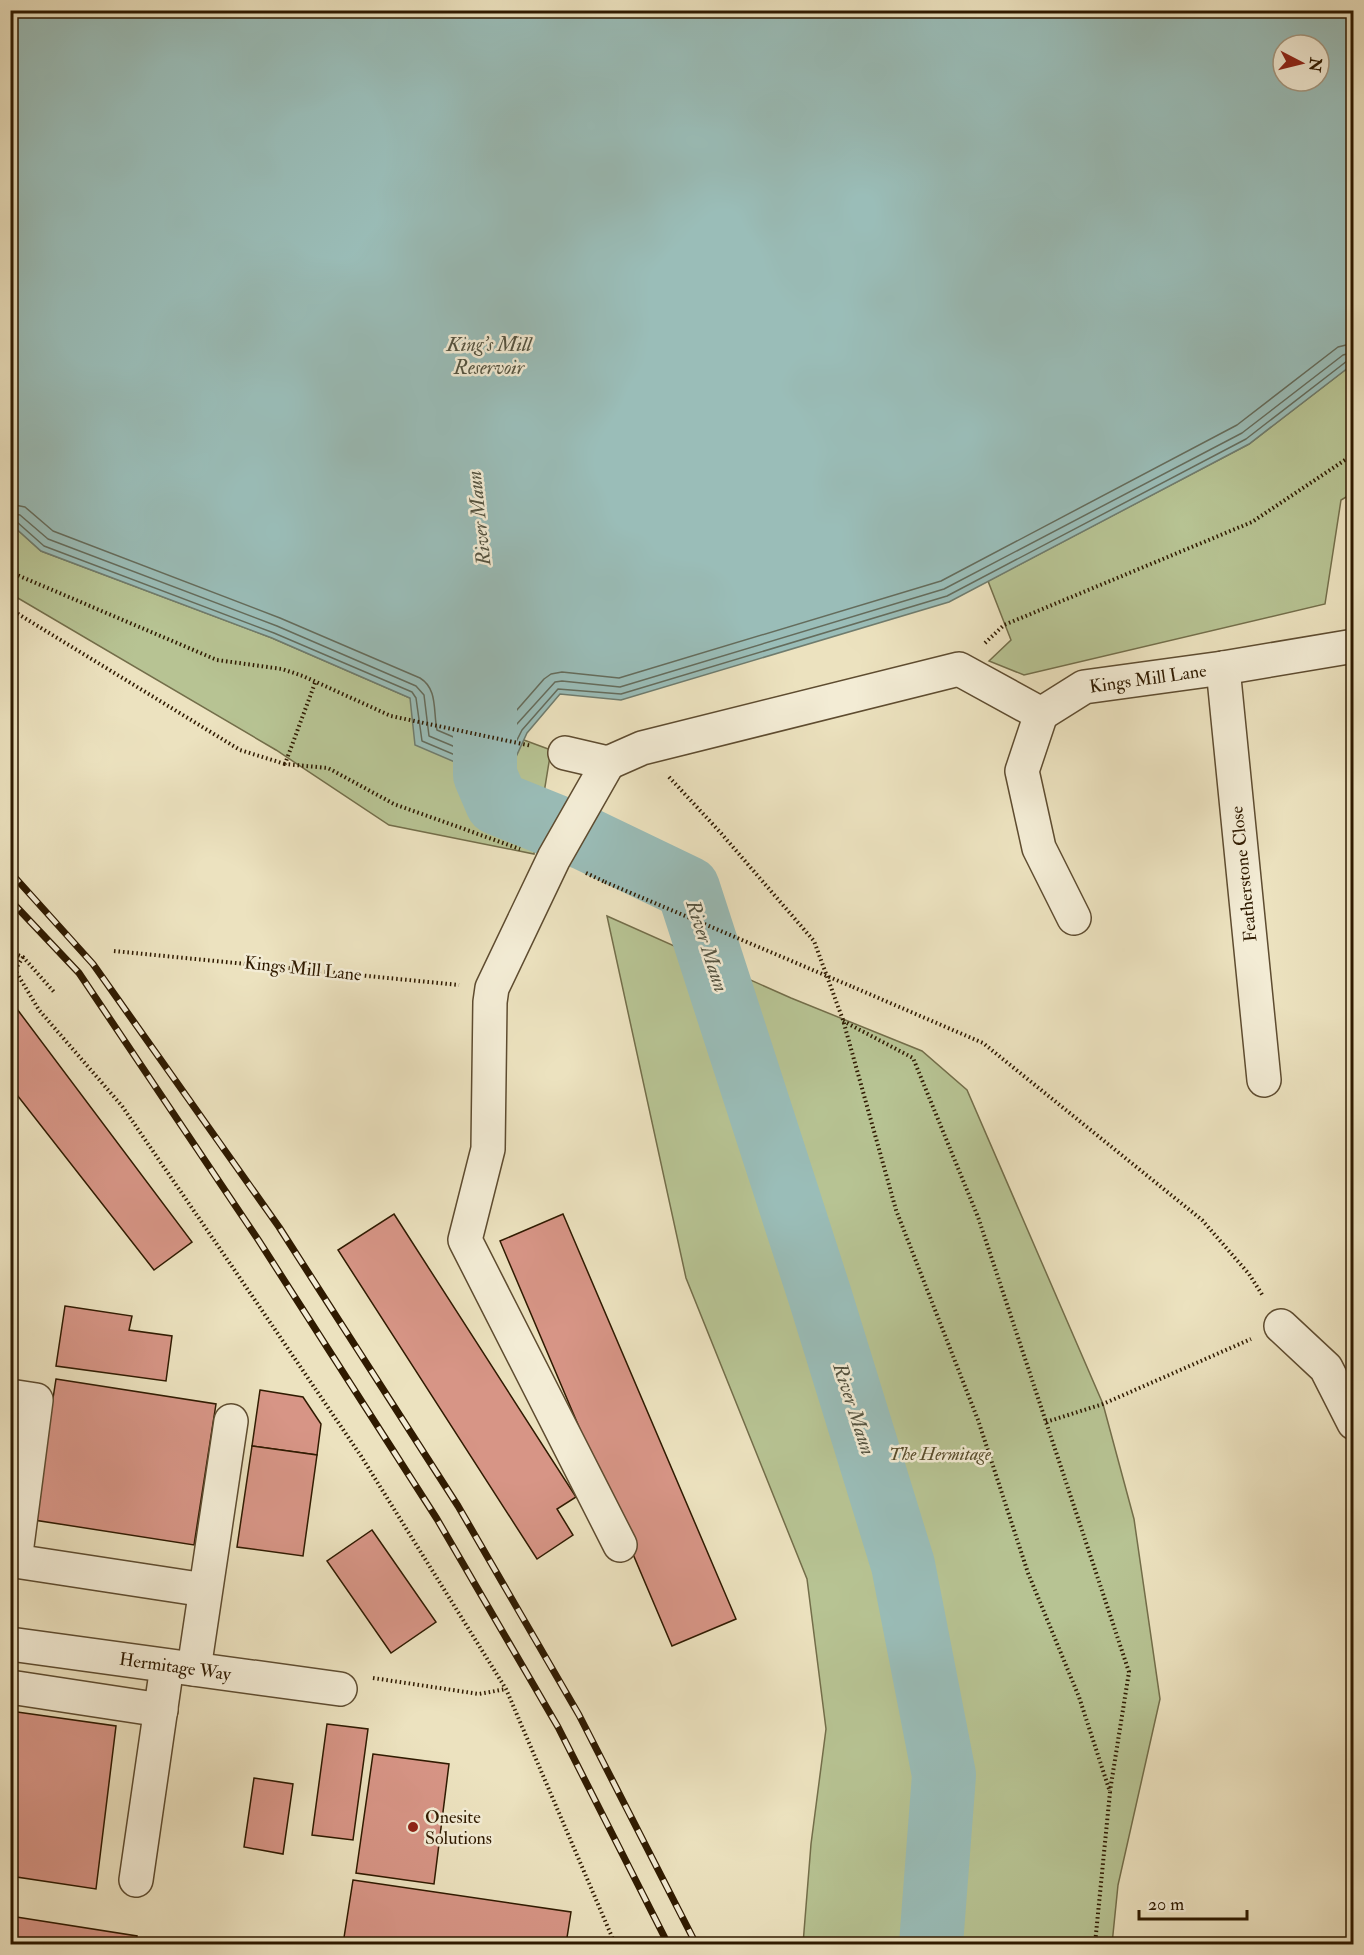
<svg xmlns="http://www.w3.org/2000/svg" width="1364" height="1955" viewBox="0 0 1364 1955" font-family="'IM FELL Double Pica',serif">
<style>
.green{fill:#b7c393;stroke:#736e4a;stroke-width:1.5}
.water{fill:#9abdb8;stroke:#6f7c6e;stroke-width:1.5;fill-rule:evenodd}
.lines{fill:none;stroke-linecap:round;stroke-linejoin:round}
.shore{stroke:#646c5c;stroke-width:1.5}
.river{stroke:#9abdb8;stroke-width:64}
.building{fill:#d79586;stroke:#2f1a00;stroke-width:1.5}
.minor-casing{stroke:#5e4c30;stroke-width:36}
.path{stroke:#2f1a00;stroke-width:4;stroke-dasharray:1.5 3;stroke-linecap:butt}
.minor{stroke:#f3ecd5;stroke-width:33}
.rail-casing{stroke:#2f1a00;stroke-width:7}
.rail{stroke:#f3ecd5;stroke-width:4.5;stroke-dasharray:14;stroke-linecap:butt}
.path-bridge{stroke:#2f1a00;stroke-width:4;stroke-dasharray:1.5 3;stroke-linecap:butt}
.poi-dot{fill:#8f2418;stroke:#f3ecd5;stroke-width:2}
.labels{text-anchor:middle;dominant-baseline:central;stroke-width:5;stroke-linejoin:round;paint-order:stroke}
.street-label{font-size:18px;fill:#2f1a00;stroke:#f3ecd5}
.park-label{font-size:18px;font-style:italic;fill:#584d2c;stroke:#f3ecd5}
.poi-label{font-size:18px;fill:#2f1a00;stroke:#f3ecd5;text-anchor:start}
.water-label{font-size:20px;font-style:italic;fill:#545340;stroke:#f3ecd5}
</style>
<rect width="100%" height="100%" fill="#ece2bf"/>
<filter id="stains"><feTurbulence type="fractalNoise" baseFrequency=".00333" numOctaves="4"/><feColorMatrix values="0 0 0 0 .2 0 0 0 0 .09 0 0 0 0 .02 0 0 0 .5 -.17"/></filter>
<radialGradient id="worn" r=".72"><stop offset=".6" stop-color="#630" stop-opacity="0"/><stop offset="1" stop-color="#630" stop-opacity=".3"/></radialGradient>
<g class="green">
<polygon points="1353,364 1353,493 1341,500 1325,604 1024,675 989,661 1011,640 988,581 1249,444"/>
<polygon points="11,524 41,551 272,638 410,698 551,750 534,854 389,825 276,750 11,594"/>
<polygon points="607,916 791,998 922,1051 967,1090 1103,1404 1134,1519 1160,1699 1118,1885 1112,1944 803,1944 811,1844 826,1729 807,1579 686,1278"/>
</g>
<path class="water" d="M11,10l1342,1v353l-104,80 -300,158 -328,98 -61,-6 -33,39 -23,50 -89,-38 -5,-47 -138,-60 -231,-87 -30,-27zM1283,45h36v36h-36z"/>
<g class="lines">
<g class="shore">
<path d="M10,504l15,3 28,24 227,87 140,60c18,11 13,33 17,52l54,23 18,-34 35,-40 7,-5 11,-2 57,6 322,-97 296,-156 101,-78 16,-4"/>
<polyline points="10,513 20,515 48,539 277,626 416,686 424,695 429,736 496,764 516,725 555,682 562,681 620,687 944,589 1242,433 1343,355 1354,352"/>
<polyline points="10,520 17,522 44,546 274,633 412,692 416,698 422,741 500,774 522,730 558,689 621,694 947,596 1246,439 1347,361 1354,360"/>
</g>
<polyline class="river" points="485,687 485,775 497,803 584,838 688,888 820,1296 903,1565 944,1775 931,1944"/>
</g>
<g class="building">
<polygon points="14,1005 192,1242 154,1270 10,1086 10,1007"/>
<polygon points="394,1214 576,1497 557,1509 573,1535 537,1559 338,1250"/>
<polygon points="563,1214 736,1619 672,1646 500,1241"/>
<polygon points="65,1306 132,1316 129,1330 172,1336 166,1381 56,1366"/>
<polygon points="56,1379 216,1404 194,1545 34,1520"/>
<polygon points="260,1390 303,1397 321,1424 317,1455 252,1446"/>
<polygon points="252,1446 317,1455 303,1556 237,1547"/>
<polygon points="372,1530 436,1622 391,1653 327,1561"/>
<polygon points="10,1711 116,1726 96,1889 10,1876"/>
<polygon points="327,1724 368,1729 353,1840 312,1835"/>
<polygon points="373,1754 449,1764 434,1884 356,1873"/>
<polygon points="254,1778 293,1784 283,1854 244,1847"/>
<polygon points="353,1880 571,1912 566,1944 343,1944"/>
<polygon points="10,1916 137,1936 136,1944 10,1944"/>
</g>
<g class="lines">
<defs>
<g id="minor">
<polyline points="1223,668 1264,1080"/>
<polyline points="1041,714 1022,771 1039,848 1074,918"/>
<polyline points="565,753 608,763 642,748 959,669 1041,714 1084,687 1223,668 1354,646"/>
<polyline points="608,763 554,858 492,988 490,1002 488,1149 465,1240 620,1545"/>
<polyline points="1281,1326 1326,1368 1354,1423"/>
<polyline points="10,1396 36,1400 15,1561 205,1590"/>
<polyline points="10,1644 340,1689"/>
<polyline points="194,1669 231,1421"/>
<polyline points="10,1687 161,1710"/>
<polyline points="136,1880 167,1666"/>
</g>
</defs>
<use href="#minor" class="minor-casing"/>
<g class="path">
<polyline points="10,572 217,660 282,669 303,676 391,716 532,746"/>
<polyline points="10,609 240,750 285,764"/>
<polyline points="985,643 1004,625 1252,522 1354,454"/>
<polyline points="315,683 285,764 328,768 394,804 520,849"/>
<polyline points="669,777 720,832 814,941 843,1020 896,1210 978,1420 1028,1573 1079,1697 1110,1792 1095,1944"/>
<polyline points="586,873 605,882"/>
<polyline points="114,951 459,985"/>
<polyline points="10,952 23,957 54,992"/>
<polyline points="23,957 15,970 39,1010 122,1106 229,1262 361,1456 506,1689 615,1944"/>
<polyline points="853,987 983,1043 1202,1220 1249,1274 1263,1296"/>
<polyline points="843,1021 913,1058 978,1217 1129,1672 1110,1791"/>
<polyline points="1046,1422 1103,1404 1251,1339"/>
<polyline points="373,1678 479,1694 506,1689"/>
</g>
<use href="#minor" class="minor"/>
<defs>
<g id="rail">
<polyline points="10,872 93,964 279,1227 458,1506 579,1715 696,1944"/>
<polyline points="10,900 79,973 259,1241 437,1519 558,1727 668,1944"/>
</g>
</defs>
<use href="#rail" class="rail-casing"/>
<use href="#rail" class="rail"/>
<polyline class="path-bridge" points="605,882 853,987"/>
</g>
<circle class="poi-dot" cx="413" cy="1827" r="6"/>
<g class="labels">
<g class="street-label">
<text transform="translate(1148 679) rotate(-8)">Kings Mill Lane</text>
<text transform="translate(1244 874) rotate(-96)">Featherstone Close</text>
<text transform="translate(303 969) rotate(6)">Kings Mill Lane</text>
<text transform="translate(175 1667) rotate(8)">Hermitage Way</text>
</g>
<g class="park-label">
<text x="940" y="1454">The Hermitage</text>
</g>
<g class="poi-label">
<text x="425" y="1817">Onesite<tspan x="425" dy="21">Solutions</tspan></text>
</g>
<g class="water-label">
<text x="489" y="344">King's Mill<tspan x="489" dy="23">Reservoir</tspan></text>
<text transform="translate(479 518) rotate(-96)">River Maun</text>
<text transform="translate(707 946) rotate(72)">River Maun</text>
<text transform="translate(854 1409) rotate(72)">River Maun</text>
</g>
</g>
<rect width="1364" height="1955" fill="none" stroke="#ece2bf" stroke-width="36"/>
<rect x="12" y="12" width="1340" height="1931" fill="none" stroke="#2f1a00" stroke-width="3"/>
<rect x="18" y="18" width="1328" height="1919" fill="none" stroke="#2f1a00" stroke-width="1.5"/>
<g transform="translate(1301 63) rotate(97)"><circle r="28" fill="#f3ecd5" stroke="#a59880" stroke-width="1.5"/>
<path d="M0-4.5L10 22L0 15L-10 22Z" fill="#8f2418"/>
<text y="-9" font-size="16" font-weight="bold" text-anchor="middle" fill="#2f1a00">N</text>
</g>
<path d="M1139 1910v9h108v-9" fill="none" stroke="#2f1a00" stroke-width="3"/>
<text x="1148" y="1910" font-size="18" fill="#2f1a00" stroke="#f3ecd5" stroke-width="4.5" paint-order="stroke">20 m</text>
<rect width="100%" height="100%" filter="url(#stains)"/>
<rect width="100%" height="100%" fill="url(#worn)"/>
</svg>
